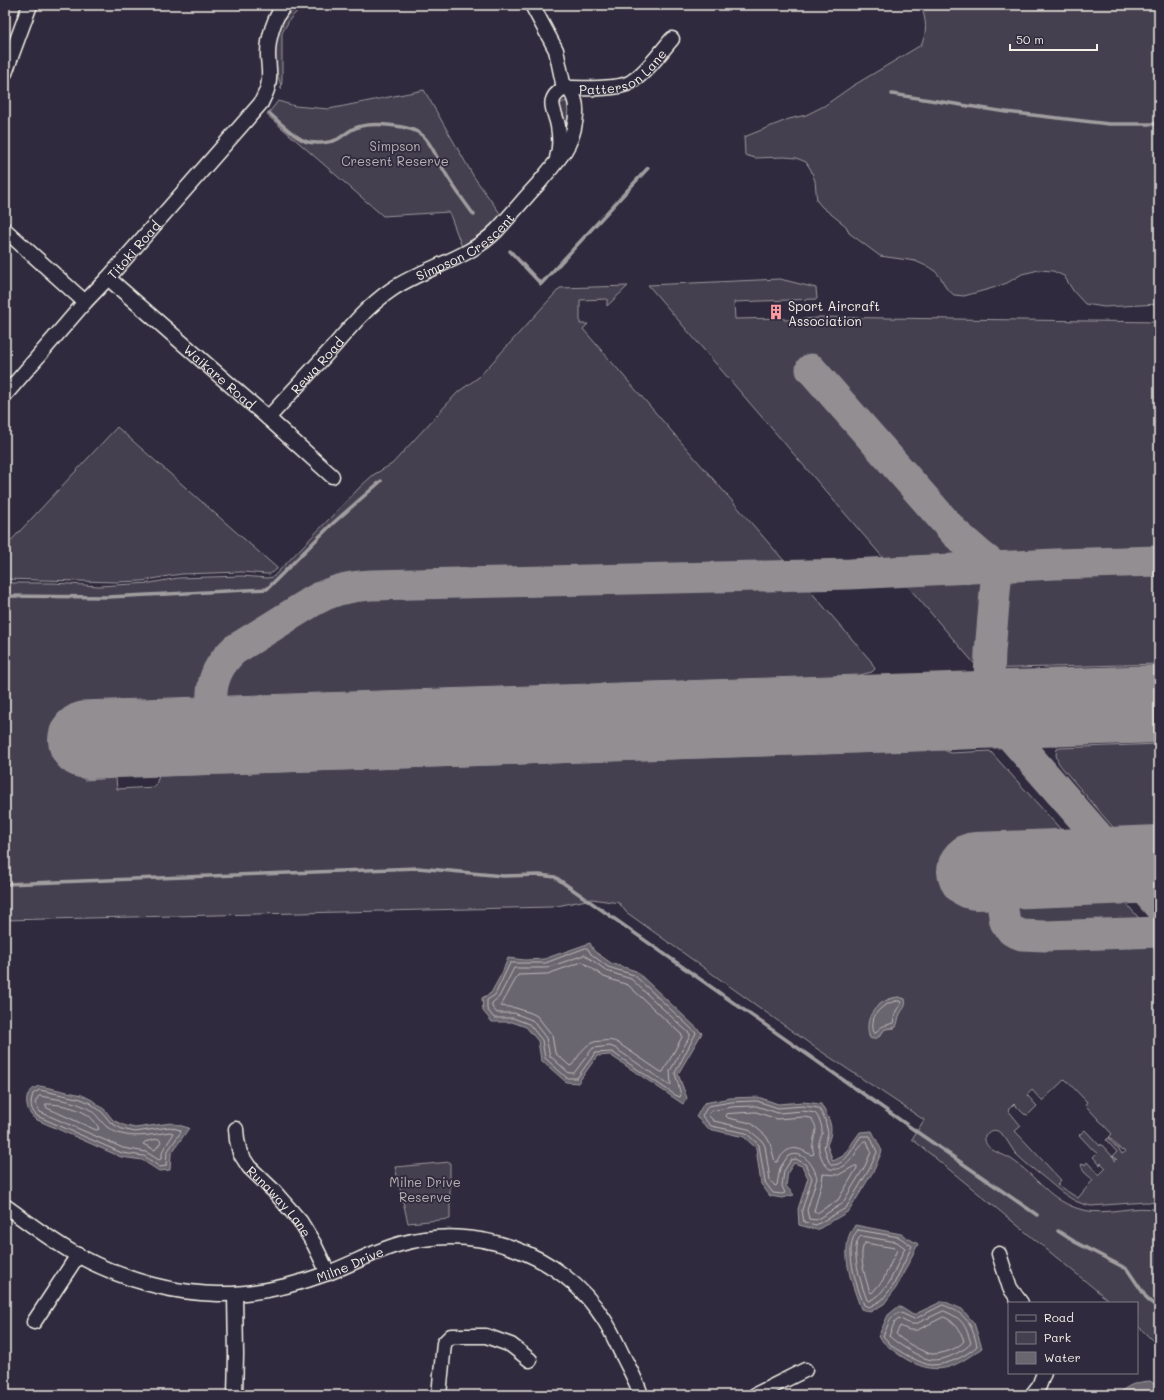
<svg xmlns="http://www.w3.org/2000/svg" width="1164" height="1400" viewBox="0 0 1164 1400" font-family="Mali,sans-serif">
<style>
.green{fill:#454050;stroke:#9c989c;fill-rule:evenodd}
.water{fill:#6a6670;stroke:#a19ea0}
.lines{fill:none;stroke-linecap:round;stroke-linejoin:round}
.shore{stroke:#bdb9b8;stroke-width:1}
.stream{stroke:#a19ea0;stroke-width:3.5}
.taxiway{stroke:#928e92;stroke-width:31}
.runway{stroke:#928e92;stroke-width:78}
.minor-casing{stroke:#f4f1e8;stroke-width:17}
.minor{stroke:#2f2a3d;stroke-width:14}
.labels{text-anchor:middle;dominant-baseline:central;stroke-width:3.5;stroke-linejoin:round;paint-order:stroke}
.street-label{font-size:13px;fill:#f4f1e8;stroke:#2f2a3d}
.park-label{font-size:13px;fill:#b7b3b3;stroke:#2f2a3d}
.poi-label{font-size:13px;fill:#f4f1e8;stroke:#2f2a3d;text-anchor:start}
</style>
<rect width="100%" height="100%" fill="#2f2a3d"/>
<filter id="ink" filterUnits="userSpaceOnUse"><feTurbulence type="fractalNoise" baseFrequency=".025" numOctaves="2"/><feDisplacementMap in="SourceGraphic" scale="8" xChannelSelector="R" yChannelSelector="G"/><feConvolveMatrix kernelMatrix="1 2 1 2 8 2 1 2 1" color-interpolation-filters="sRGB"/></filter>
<g filter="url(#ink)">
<g class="green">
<path d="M294,5h9l-13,14 -8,14v48l-1,8c0,-8 -4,-13 -6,-21 -6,-23 2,-47 19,-63z"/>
<path d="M921,5h238v299l-55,3 -19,-3 -11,-12 -10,-16 -11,-5 -14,-1 -17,4 -15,9 -14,5 -29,8 -10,-1 -8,-7 -5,-10 -8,-9 -18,-8 -35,-5 -31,-23 -3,-7 -24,-19 -5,-6 -2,-20 -4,-11 -5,-8 -10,-4 -12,-1 -29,1 -10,-3 -1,-18 45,-18 17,-4 18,-9 27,-19 70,-42c7,-15 5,-24 0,-40z"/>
<polygon points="424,90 474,177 502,216 491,231 462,247 449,212 383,216 267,115 278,101 295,106 329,109"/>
<path d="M565,101c11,6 3,22 1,32l-8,-28z"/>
<polygon points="780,279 816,288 817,299 734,302 735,319 784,318 784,320 818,318 818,317 1159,322 1159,664 979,669 648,285"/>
<path d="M628,286l-21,20v-7l-27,1v24h8l-5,5 288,332 4,8 -3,3 -12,3 -778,26 2,79 32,-2 1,11 38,-2 4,-11 785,-26 6,3 40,-2 84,93 85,97v46l-4,3 4,4v209l-13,-1 -55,4c-20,-3 -34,-18 -49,-30 -9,-7 -18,-14 -26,-22 -6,-7 -10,-18 -17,-22 -5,-4 -10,0 -14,3 -2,16 15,17 26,24 26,17 39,43 72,51 24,6 51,-6 76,0v137l-22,-22v-22h-25l-200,-164 12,-19 -111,-74 -187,-134 -7,-9 -27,-4 -40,8 -547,13v-337h49l45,3 51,-3 28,-5 64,-2 25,2 6,-1 87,-90 13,-12 19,-11 66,-72 21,-15 81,-89zM899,997l6,2c1,7 -3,10 -6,16 -1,4 -3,9 -4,13l-10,1 -6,8 -10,-1v-16l19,-21zM1065,1079l22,23 -2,3 27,29 -3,3 13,14 1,-1 2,2 -3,2 -1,-2 -13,-14 -2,2 11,12 -4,4 4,3 -2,2v-2l-14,-15 -1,2 -15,-16 -6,5 15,16 3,2 -4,4 7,8 1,-2 5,5 -7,7 -12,-13 -2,3 -2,-2 -2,2 3,7 9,8 -15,18 -21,-13 4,-5 -46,-49 6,-5 -13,-16 6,-6 10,10 4,1 9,-9 -10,-11 5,-5 10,11z"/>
<polygon points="117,427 277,568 277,569 270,574 266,574 242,572 182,574 168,576 142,581 116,582 5,579 5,547"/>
<path d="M1159,744v137l-95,-111c-5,-6 -10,-12 -7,-21l3,-1z"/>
<polygon points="450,1162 450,1219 408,1223 395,1167"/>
</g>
<g class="water">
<polygon points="590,943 594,951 611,963 636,971 702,1033 678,1074 687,1098 683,1104 610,1055 597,1056 578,1083 566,1082 541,1060 538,1041 526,1027 512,1022 492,1022 483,1011 482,998 491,993 502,973 508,958 525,960 544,959"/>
<path d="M899,997l6,2c2,8 -2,9 -5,15 -2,4 -2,9 -4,13l-11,2 -8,9 -5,1 -2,-1c-8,-21 8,-39 29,-41z"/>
<path d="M40,1086l42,9 10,5 13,10 8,10 10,5 12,3 36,-5 18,5 -18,26 -1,16 -11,1 -17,-11 -21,-3 -86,-38c-11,-9 -13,-29 5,-33z"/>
<path d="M758,1097l20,7 25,-2 18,2c9,17 14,23 6,41l6,16 10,-5 17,-24 12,-1 10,20 -8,19 -25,41 -32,19 -18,-5 -1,-16 10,-31 -6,-12 -8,-3 -6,9 -2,14 8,9 -12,3 -12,-2 -9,-12 -5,-36 -12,-11 -35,-8 -13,-12 8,-14 26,-5z"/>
<path d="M855,1225l46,9 17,10 -22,44 -12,16 -14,8 -9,-3c-8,-22 -19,-49 -12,-73 1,-4 4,-7 6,-11z"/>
<path d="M943,1301l19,8 12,14 8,25c-10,7 -21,15 -33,19 -26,8 -54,-13 -71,-30l10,-22 11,-9 14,9z"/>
<path d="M1150,1381l9,6v8h-41c9,-10 18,-13 32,-14z"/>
</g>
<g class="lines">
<g class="shore">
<polygon points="586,948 588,949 591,954 608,967 634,975 696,1033 675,1073 681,1095 680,1097 675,1095 612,1052 595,1053 577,1078 567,1078 545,1058 542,1040 529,1024 513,1018 494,1018 487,1009 487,1000 495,995 510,963 545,963"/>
<polygon points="585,955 607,971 631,979 690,1034 690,1036 670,1071 671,1085 669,1085 615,1048 610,1046 593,1048 574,1073 569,1073 550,1056 546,1038 532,1020 514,1013 497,1013 492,1007 492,1003 499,997 514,968 546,968"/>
<path d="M583,962l21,15 24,8 54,50v2l-19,35h-2l-43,-29c-5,-3 -10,-3 -15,-2 -18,0 -21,11 -31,24l-2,1 -15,-13 -3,-18 -15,-19 -6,-3 -15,-5 -15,-2 17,-31 29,-1z"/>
<path d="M896,1001h4l1,3 -5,7 -3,12c-8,3 -12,2 -17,10h-2c-5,-17 6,-28 22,-32z"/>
<path d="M40,1090l41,9 9,4 12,9 9,11 11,6 13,3 35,-5 10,3 1,2 -14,20 -1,14 -6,1 -16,-11 -22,-3 -85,-37c-7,-7 -7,-13 -4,-22z"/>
<path d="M40,1096c15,3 31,4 45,11 11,5 14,13 22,20 19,14 42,8 63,5l3,1v2l-10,15 -2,9 -2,1 -13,-8 -23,-4 -83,-36 -5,-9 3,-6z"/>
<path d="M757,1101l21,7 25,-2 16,2 6,12 3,13 -4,14 5,15 3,3c15,0 21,-19 29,-29h9l7,16 -7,16 -24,40 -30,17 -12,-3 -2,-12 10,-32 -7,-14 -9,-5 -5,1 -7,11 -2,15 3,7 -3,1 -9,-1 -8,-11 -6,-37 -13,-12 -35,-7 -9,-10 6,-10 23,-4z"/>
<path d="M46,1104c18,0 46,6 53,25l-3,1 -49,-22z"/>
<path d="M756,1106l22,7 25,-2 12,2c4,5 7,11 7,18 1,4 -3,8 -3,12 -2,8 5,23 11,26 18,3 25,-17 34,-28h3l4,11 -6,14 -23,38 -26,16 -7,-1 -2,-9 10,-32c-3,-13 -14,-29 -29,-22l-8,12 -3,17 -2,1 -5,-6 -5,-34 -3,-5 -14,-12 -34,-8 -6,-6 3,-4 21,-4z"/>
<path d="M756,1112l21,7 26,-2 8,1c9,13 3,14 2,26 -1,3 0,7 1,10l-3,1c-16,-10 -24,-9 -34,7h-2l-5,-19 -4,-7 -15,-13 -23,-5 -2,-2 1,-2z"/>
<polygon points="159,1139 161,1142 155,1150 143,1144 145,1142"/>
<polygon points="855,1166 857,1166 857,1168 838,1200 817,1213 814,1212 814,1211 822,1182 823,1174 838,1175"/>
<path d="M858,1230l41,7 13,9 -19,40 -11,14 -13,7 -5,-2c-7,-19 -22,-58 -6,-75z"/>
<path d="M861,1236l36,6 8,6 -16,35 -11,13 -9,5 -2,-1c-5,-13 -19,-55 -6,-64z"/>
<path d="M865,1243l30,5 2,2 -14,30 -11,13 -2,-1c-4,-12 -13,-39 -5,-49z"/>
<path d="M943,1305c22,8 29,18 34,41 -12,11 -29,19 -46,19 -8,0 -33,-14 -39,-19 -3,-3 -6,-7 -9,-10l8,-18 8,-6 15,7z"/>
<path d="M944,1311c19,8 21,13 27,32 -3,4 -8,7 -12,9 -9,5 -17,8 -27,8 -11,-1 -36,-17 -43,-24l6,-15 4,-3 11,6h5z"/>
<path d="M944,1317c11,5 16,12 20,24 -6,8 -21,13 -32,13 -8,-1 -30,-13 -36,-20l4,-8 9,4h8z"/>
</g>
<g class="stream">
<polyline points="892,94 1006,112 1109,124 1159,124"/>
<path d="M269,113c9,8 28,27 39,29 9,2 22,1 30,-3 7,-4 12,-10 20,-12 15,-5 54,-2 65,9 9,8 13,21 19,31 9,17 21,33 32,48"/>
<polyline points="510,251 541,284 648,168"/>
<polyline points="5,596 108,597 267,589 331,525 381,481"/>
<polyline points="5,884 418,868 503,876 539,875 555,877 920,1134 1037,1215"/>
<polyline points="1058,1231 1075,1242 1127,1269 1148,1300 1159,1308"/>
</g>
<g class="taxiway">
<polyline points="811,369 955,533 979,554 997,568 990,652 988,710 1159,906"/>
<path d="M213,736c-1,-36 -8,-59 21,-86l79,-49c19,-11 37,-15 58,-16l479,-11 205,-10 104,-3"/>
<polyline points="1000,870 1002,904 1005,922 1012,931 1022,935 1044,936 1159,932"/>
</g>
<g class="runway">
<polyline points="87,740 1159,704"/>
<polyline points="976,871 1159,864"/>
</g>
<defs>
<g id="minor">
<polyline points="532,5 556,50 564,88"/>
<polyline points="5,73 30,5"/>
<path id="s1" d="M564,88c16,0 55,2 67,-6 15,-9 29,-29 41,-43"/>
<path d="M557,158c3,-10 3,-21 1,-32 -3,-17 -14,-25 6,-38"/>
<polyline points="5,230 85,302"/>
<path id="s2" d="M108,278l160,140 64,58"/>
<path id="s3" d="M5,395l80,-93 23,-24 153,-175c2,-5 6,-11 7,-17 3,-10 0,-21 0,-32 0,-14 6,-40 18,-49"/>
<path id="s4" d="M268,418c22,-24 44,-48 66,-72 17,-20 35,-41 57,-56 33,-23 77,-30 106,-60 14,-15 27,-31 41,-46 9,-11 19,-22 27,-34 9,-14 17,-45 5,-59l-6,-3"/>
<path id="s5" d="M236,1129l1,11 3,13 9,14 24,23 27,31 14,23 14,29"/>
<path id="s6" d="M5,1206c24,17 48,36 74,50 43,23 91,37 139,38 38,1 75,-8 110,-21 24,-9 47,-22 72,-29 76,-21 160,8 203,74 9,13 14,27 21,40 6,12 13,24 17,37"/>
<polyline points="999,1254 1010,1288 1021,1303"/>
<polyline points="235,1294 236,1355 235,1395"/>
<polyline points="34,1322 78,1255"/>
<polyline points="439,1395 444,1343 451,1336 486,1336 511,1345 530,1360"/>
<polyline points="755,1395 805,1370"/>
<polyline points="1032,1395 1039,1386 1044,1373"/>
</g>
</defs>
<use href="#minor" class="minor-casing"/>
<use href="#minor" class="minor"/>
</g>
</g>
<defs>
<symbol id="building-bare" viewBox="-9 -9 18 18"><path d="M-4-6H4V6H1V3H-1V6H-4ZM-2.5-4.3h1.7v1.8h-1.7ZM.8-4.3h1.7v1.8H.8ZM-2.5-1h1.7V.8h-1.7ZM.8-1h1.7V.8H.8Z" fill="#ff9aa2" stroke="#2f2a3d" stroke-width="2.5" paint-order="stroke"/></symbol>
</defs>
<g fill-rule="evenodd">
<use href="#building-bare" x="765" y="301" width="22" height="22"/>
</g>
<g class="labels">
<g class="street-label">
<text stroke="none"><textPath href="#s1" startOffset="64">Patterson Lane</textPath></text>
<text stroke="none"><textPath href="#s4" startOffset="264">Simpson Crescent</textPath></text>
<text stroke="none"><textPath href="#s3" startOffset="194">Titoki Road</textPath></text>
<text stroke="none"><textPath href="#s4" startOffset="72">Rewa Road</textPath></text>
<text stroke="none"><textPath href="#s2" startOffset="149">Waikare Road</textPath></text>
<text stroke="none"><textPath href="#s5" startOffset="87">Runaway Lane</textPath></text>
<text stroke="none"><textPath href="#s6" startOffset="371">Milne Drive</textPath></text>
</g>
<g class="park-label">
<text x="395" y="145">Simpson<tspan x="395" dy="15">Cresent Reserve</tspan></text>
<text x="425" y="1181">Milne Drive<tspan x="425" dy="15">Reserve</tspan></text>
</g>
<g class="poi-label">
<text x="788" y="305">Sport Aircraft<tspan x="788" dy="15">Association</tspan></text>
</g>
</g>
<rect width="1164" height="1400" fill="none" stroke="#2f2a3d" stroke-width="20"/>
<rect x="10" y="10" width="1144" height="1380" fill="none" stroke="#f4f1e8" stroke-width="1.5" filter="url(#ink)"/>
<rect x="1008" y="1302" width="130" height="72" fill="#2f2a3d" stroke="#7e7a81"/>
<rect x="1016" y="1315" width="20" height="6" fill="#2f2a3d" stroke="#7e7a81"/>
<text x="1044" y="1322" font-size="12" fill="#f4f1e8">Road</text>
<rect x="1016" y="1332" width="20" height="12" fill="#454050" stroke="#7e7a81"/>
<text x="1044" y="1342" font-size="12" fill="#f4f1e8">Park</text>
<rect x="1016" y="1352" width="20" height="12" fill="#6a6670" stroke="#7e7a81"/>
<text x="1044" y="1362" font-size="12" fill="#f4f1e8">Water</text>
<path d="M1010 44v6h87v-6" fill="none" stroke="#f4f1e8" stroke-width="2"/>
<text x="1016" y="44" font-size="12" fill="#f4f1e8" stroke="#2f2a3d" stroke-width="3" paint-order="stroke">50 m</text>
</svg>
